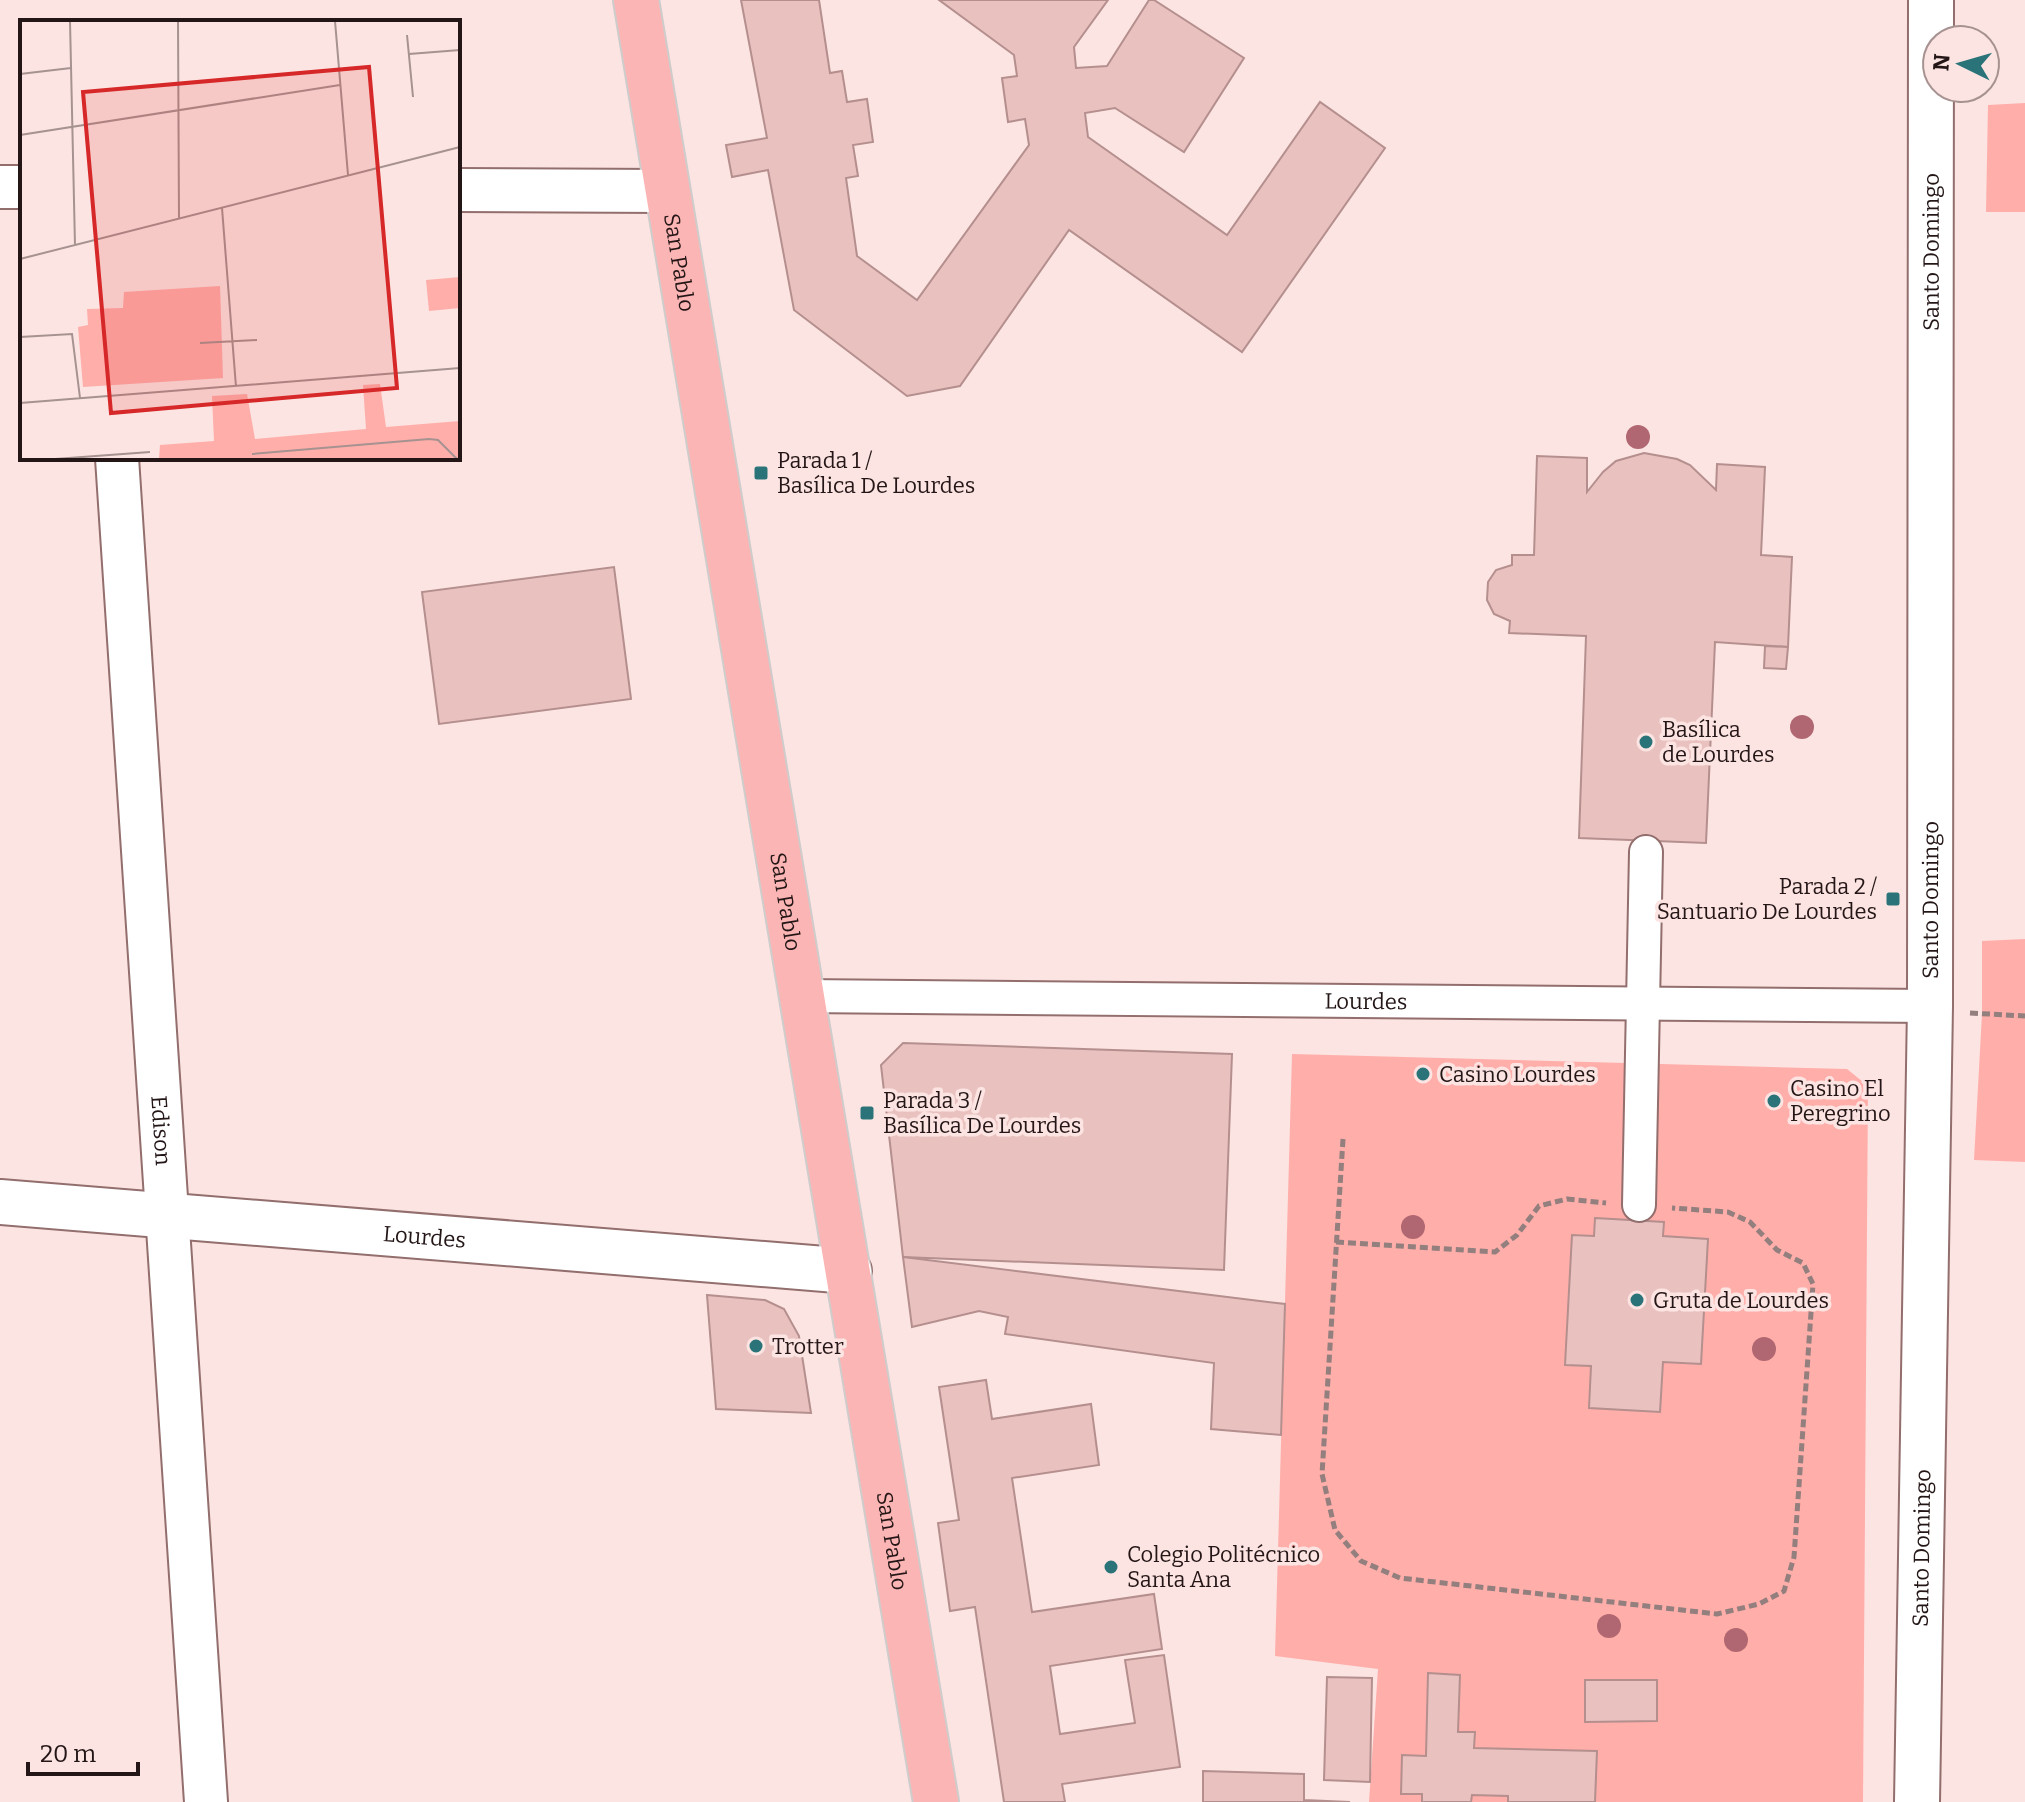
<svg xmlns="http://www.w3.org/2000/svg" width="2025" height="1802" viewBox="0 0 2025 1802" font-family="Bitter,serif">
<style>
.green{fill:#ffaeaa}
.building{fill:#e9c2c0;stroke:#b48f8d;stroke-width:2}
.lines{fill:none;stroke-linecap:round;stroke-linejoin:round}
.pedestrian-casing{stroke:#926e6d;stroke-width:36}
.minor-casing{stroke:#926e6d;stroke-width:46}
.tertiary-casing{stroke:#926e6d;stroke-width:48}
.primary-casing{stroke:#cfcccc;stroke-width:48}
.path{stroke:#927f7e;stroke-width:5;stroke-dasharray:8 4;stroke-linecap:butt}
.pedestrian{stroke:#fff;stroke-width:32}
.minor{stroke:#fff;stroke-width:42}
.tertiary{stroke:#fff;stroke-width:44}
.primary{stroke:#fbb5b4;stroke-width:44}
.tree{fill:#b06771}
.poi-dot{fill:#2a7479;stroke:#fce4e2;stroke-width:3}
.labels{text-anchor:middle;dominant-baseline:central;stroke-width:7;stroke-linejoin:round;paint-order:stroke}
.street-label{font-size:22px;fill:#241616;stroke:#fce4e2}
.poi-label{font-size:22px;fill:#241616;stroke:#fce4e2;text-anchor:start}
.inset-road{fill:none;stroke:#a69290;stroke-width:2}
.view{fill:#d62828;fill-opacity:0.15;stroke:#d62828;stroke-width:4}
.inset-edge{fill:none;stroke:#241616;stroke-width:4}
</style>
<rect width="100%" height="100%" fill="#fce4e2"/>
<g class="green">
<polygon points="2025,103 2025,212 1986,212 1988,105"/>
<polygon points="2025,939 2025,1162 1974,1160 1982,1014 1982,941"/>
<polygon points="1292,1054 1847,1069 1868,1086 1863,1802 1369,1802 1378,1669 1275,1656"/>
</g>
<g class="building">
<polygon points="741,0 819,0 830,73 842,71 847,102 867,99 873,142 853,145 858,176 846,178 857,256 917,300 1029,145 1025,119 1008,122 1002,78 1017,76 1014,55 939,0 1108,0 1074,47 1076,68 1107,66 1149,0 1154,0 1244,58 1184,152 1115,108 1085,113 1088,137 1227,235 1320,102 1385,148 1242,352 1069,230 960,386 907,396 794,310 768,170 732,177 726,145 767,138"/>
<polygon points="1644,453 1677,459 1690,465 1716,490 1717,464 1765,467 1761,555 1792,557 1788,647 1715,642 1706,843 1579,838 1586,636 1509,633 1510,621 1494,614 1487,600 1488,582 1496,570 1512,565 1512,555 1534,555 1537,456 1587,458 1587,492 1603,472 1616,461"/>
<polygon points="614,567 631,699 439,724 422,592"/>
<polygon points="1765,646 1788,647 1786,669 1764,668"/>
<polygon points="903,1043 1232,1054 1224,1270 903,1257 881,1065"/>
<polygon points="1595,1218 1664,1222 1663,1236 1708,1239 1701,1364 1663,1362 1660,1412 1589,1408 1591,1366 1565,1365 1572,1235 1594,1236"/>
<polygon points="903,1257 1285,1304 1281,1435 1211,1429 1214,1363 1005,1334 1008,1317 979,1311 912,1327"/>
<polygon points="707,1295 765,1300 784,1309 799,1336 811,1413 716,1409"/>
<polygon points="986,1380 992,1419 1091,1404 1099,1465 1012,1478 1032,1612 1154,1594 1162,1649 1050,1666 1060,1734 1135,1723 1125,1660 1164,1655 1180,1767 1062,1784 1065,1802 1004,1802 975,1607 950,1611 938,1523 959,1520 939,1387"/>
<polygon points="1428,1673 1460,1675 1458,1732 1475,1732 1474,1748 1597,1751 1595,1802 1508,1802 1508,1796 1472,1795 1471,1802 1422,1802 1422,1794 1401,1794 1402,1755 1426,1756"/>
<polygon points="1327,1677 1372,1678 1370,1782 1324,1780"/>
<polygon points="1585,1680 1657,1680 1657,1721 1585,1722"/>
<polygon points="1203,1771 1304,1774 1304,1800 1350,1802 1203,1802"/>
</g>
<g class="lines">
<defs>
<g id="pedestrian">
<path id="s1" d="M802,996l1128,10"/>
<polyline points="1639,1205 1646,852"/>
</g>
<g id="minor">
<polyline points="0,187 22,187"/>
<polyline points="458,190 666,191"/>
<path id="s2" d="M117,458l89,1344"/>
</g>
<g id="tertiary">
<path id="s3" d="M0,1202l849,69"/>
<path id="s4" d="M1917,1802l13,-796 1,-1006"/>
</g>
<g id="primary">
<path id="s5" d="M636,0l300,1802"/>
</g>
</defs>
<use href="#pedestrian" class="pedestrian-casing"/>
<use href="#minor" class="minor-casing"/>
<use href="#tertiary" class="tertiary-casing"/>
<use href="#primary" class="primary-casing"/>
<g class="path">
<polyline points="1970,1013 2025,1016"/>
<polyline points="1343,1139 1322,1474 1335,1530 1361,1561 1400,1578 1717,1614 1759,1604 1784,1591 1794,1557 1813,1284 1803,1263 1777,1250 1750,1222 1728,1212 1672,1208"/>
<polyline points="1336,1242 1495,1252 1517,1235 1539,1206 1567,1199 1606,1203"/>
</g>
<use href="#pedestrian" class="pedestrian"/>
<use href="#minor" class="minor"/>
<use href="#tertiary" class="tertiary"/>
<use href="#primary" class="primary"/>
</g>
<g class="tree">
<circle cx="1638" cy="437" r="12"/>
<circle cx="1802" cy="727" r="12"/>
<circle cx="1413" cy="1227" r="12"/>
<circle cx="1764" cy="1349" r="12"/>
<circle cx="1609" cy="1626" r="12"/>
<circle cx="1736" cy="1640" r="12"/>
</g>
<g class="poi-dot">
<rect x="753" y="465" width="16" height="16" rx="4"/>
<circle cx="1646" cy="742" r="8"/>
<rect x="1885" y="891" width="16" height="16" rx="4"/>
<circle cx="1423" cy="1074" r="8"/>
<circle cx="1774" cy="1101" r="8"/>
<rect x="859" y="1105" width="16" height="16" rx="4"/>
<circle cx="1637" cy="1300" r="8"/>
<circle cx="756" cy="1346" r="8"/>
<circle cx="1111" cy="1567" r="8"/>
</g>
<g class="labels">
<g class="street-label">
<text stroke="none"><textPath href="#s4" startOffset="1550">Santo Domingo</textPath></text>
<text stroke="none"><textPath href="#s5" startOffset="266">San Pablo</textPath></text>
<text stroke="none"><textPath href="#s5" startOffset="914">San Pablo</textPath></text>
<text stroke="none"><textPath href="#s4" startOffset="902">Santo Domingo</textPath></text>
<text stroke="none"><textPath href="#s1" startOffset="564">Lourdes</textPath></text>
<text stroke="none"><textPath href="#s2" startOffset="674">Edison</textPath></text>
<text stroke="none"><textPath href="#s3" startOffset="426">Lourdes</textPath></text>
<text stroke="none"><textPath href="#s5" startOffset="1562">San Pablo</textPath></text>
<text stroke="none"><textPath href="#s4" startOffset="254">Santo Domingo</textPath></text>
</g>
<g class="poi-label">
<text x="777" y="460">Parada 1 /<tspan x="777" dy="25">Basílica De Lourdes</tspan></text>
<text x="1662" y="729">Basílica<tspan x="1662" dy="25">de Lourdes</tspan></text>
<text x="1877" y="886" text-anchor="end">Parada 2 /<tspan x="1877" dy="25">Santuario De Lourdes</tspan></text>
<text x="1439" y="1074">Casino Lourdes</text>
<text x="1790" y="1088">Casino El<tspan x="1790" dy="25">Peregrino</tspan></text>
<text x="883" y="1100">Parada 3 /<tspan x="883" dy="25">Basílica De Lourdes</tspan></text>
<text x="1653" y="1300">Gruta de Lourdes</text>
<text x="772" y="1346">Trotter</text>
<text x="1127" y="1554">Colegio Politécnico<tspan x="1127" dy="25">Santa Ana</tspan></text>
</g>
</g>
<g transform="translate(20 20)">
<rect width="440" height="440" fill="#fce4e2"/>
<path d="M440,257v31l-31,3 -3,-31zM200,266l3,92 -140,9 -5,-60 10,-2 -1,-16 36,-1 1,-16zM360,364l6,43 74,-6v38h-301l1,-14 54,-4 -2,-45 35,-2 8,45 111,-10 -3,-44z" fill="#ffaeaa"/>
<path class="inset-road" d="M50,1l5,225M158,1l1,198M315,1l13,154M387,15l6,62M389,34l51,-4M0,54l51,-6M0,115l320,-50M202,188l14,179M0,239l440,-112M0,317l52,-3 8,64M180,323l57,-3M0,383l440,-35M232,434l177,-15 9,1 19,19M35,439l95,-7"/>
<path class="view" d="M349,47l28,321 -286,25 -28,-321z"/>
<rect width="440" height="440" class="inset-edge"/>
</g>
<g transform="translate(1961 64) rotate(275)"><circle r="38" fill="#fce4e2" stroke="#a69290" stroke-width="2"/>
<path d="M0-6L14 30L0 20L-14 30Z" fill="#2a7479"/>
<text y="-12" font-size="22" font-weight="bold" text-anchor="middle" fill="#241616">N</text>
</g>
<path d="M28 1762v12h110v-12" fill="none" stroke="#241616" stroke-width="4"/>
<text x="40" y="1762" font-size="24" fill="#241616" stroke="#fce4e2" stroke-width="6" paint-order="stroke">20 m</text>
</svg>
